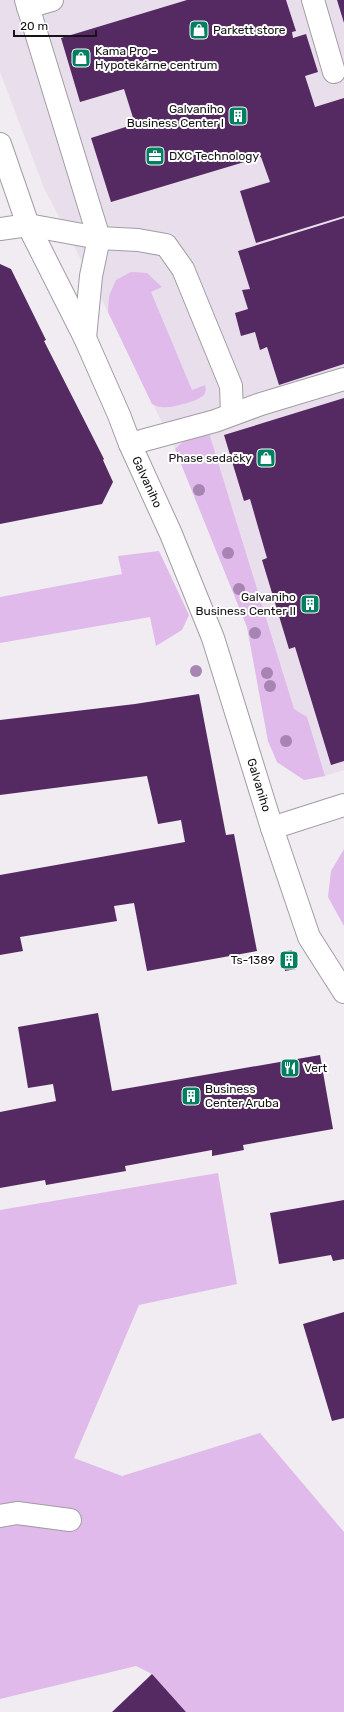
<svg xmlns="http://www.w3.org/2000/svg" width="344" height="1712" viewBox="0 0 344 1712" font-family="Rubik,sans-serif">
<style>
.built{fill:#e9dfec}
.green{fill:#dfbaeb}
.building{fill:#552a62}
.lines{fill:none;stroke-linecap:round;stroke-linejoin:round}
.minor-casing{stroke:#a19da3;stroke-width:24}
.minor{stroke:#fff;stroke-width:22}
.tree{fill:#a784b1}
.labels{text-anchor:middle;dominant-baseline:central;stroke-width:4;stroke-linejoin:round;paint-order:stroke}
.poi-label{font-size:12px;fill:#161416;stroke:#fff;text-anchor:start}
.street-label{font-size:12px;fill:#161416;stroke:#fff}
</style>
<rect width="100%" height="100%" fill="#f0ecf2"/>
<polygon class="built" points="0,0 344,0 344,770 325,776 304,780 277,762 268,741 247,627 175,449 108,312 44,188 0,72"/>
<g class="green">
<path d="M131,272l16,1 15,14 -11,5 41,98 13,-5c1,3 1,7 -1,10 -5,6 -35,14 -43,12 -3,0 -6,-2 -9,-3l-44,-92 1,-16 7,-16z"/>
<polygon points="209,433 294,709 307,717 325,776 304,780 277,762 268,741 247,627 175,449 184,441"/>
<polygon points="159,551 189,615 182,630 156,646 150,617 0,643 0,597 122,574 118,556"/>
<polygon points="344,849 344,926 328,897 331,871"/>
<polygon points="218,1173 237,1284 139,1305 74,1458 122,1476 260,1433 344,1532 344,1712 186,1712 152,1674 136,1666 0,1699 0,1210"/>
</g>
<g class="building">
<polygon points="187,0 286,0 296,31 292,32 293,38 306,34 318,72 305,76 315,107 344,98 344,216 256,243 240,191 270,182 261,157 111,202 91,138 135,124 124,89 80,102 61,38"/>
<polygon points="337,0 344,0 344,23"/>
<polygon points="344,218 344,364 279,385 267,347 260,350 255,332 241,336 235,313 248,309 242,290 250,289 238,251"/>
<polygon points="0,264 11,269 46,340 44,341 104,459 103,460 113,482 102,504 0,524"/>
<polygon points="344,398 344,761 331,765 295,647 289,649 262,560 267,558 250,499 244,501 224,435"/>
<polygon points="199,694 226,835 234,834 257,951 147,971 134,903 114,906 117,921 20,937 23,951 0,955 0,875 185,842 181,820 158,824 147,776 0,795 0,720 135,704"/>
<polygon points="292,950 296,969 285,971 281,952"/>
<polygon points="98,1013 112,1091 320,1055 333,1129 243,1145 244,1150 212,1156 212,1150 125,1166 126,1171 46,1185 45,1180 0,1188 0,1112 56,1101 53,1084 28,1088 18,1027"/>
<polygon points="344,1200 344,1259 333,1261 331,1255 279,1264 270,1213"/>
<polygon points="344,1312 344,1418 332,1421 303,1324"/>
<polygon points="152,1674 186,1712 112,1712"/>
</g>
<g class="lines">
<defs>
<g id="minor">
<polyline points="26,0 99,238 91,276 85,338"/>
<polyline points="313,0 334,72"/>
<polyline points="28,7 52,0"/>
<polyline points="0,144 28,225 85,338 119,415 130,444 171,534 213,638 272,828 344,805"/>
<polyline points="0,229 28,225 99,238 138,240 166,245 183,269 231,386 232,414"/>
<polyline points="130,444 215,421 261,404 344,379"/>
<polyline points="272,828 309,937 344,992"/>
<polyline points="0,1516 17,1513 70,1520"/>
</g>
</defs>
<use href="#minor" class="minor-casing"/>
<use href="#minor" class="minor"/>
</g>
<g class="tree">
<circle cx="199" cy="490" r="6"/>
<circle cx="228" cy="553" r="6"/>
<circle cx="239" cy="589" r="6"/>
<circle cx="255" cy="633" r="6"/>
<circle cx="196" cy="671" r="6"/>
<circle cx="267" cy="673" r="6"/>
<circle cx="270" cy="686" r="6"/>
<circle cx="286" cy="741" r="6"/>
</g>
<defs>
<symbol id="shop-square" viewBox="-11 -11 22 22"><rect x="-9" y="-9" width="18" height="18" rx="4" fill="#008060" stroke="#fff"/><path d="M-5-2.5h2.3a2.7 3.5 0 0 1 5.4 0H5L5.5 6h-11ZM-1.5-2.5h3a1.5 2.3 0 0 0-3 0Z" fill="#fff"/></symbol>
<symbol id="building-square" viewBox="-11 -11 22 22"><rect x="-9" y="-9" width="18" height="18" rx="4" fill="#008060" stroke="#fff"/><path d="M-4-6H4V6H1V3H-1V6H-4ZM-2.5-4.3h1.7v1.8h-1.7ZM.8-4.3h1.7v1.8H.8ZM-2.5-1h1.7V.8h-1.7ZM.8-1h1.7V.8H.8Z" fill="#fff"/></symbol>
<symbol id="office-square" viewBox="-11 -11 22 22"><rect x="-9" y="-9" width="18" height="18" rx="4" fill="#008060" stroke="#fff"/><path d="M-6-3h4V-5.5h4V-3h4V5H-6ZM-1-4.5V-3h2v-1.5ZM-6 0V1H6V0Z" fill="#fff"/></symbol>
<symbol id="restaurant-square" viewBox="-11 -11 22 22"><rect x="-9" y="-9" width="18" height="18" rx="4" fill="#008060" stroke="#fff"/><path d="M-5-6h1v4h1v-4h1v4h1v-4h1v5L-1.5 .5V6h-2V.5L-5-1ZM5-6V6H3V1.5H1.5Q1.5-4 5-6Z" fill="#fff"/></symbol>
</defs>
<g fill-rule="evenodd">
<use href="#shop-square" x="188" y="19" width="22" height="22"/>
<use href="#shop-square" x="70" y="47" width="22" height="22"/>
<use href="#building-square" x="227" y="105" width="22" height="22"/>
<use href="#office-square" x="144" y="145" width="22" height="22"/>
<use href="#shop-square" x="255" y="447" width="22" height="22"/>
<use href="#building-square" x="299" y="593" width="22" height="22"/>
<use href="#building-square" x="278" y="949" width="22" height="22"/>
<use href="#restaurant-square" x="279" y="1057" width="22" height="22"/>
<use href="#building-square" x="180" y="1085" width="22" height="22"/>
</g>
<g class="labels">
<g class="poi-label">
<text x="213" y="30">Parkett store</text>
<text x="95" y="51">Kama Pro -<tspan x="95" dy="14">Hypotekárne centrum</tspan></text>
<text x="224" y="109" text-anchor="end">Galvaniho<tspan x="224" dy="14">Business Center I</tspan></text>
<text x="169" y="156">DXC Technology</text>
<text x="252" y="458" text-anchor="end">Phase sedačky</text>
<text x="296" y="597" text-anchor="end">Galvaniho<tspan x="296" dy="14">Business Center II</tspan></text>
<text x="275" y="960" text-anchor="end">Ts-1389</text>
<text x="304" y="1068">Vert</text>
<text x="205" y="1089">Business<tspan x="205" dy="14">Center Aruba</tspan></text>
</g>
<g class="street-label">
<text transform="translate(147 482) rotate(65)">Galvaniho</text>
<text transform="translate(259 785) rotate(73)">Galvaniho</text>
</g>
</g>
<path d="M14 30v6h82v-6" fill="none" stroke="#161416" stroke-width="2"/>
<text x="20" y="30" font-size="12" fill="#161416" stroke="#ffffff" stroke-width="3" paint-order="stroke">20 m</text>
</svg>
